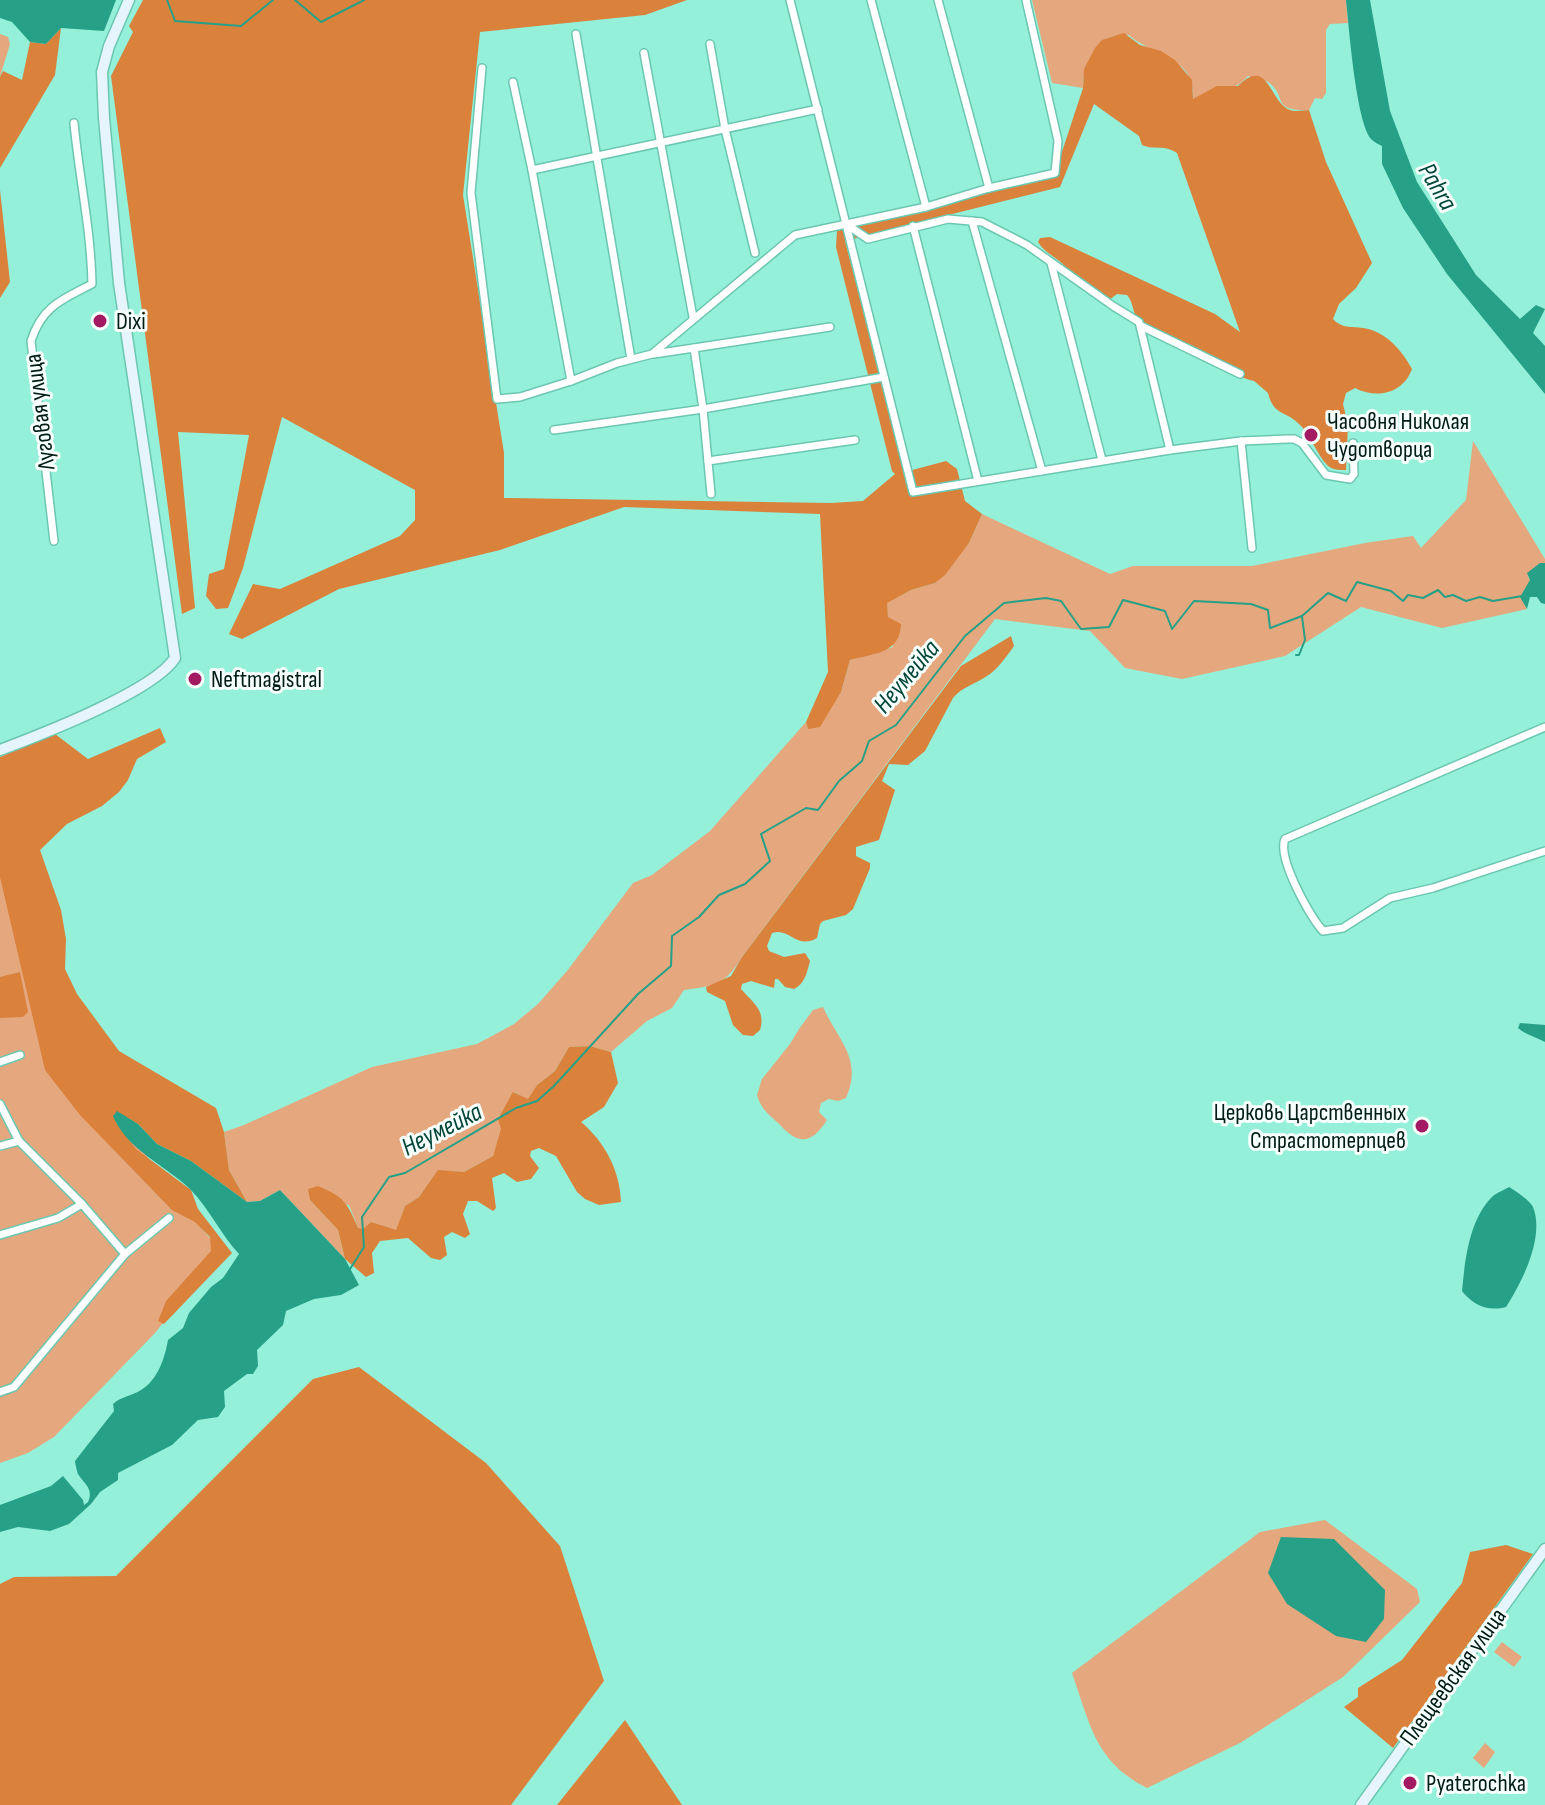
<svg xmlns="http://www.w3.org/2000/svg" width="1545" height="1805" viewBox="0 0 1545 1805" font-family="'Sofia Sans Condensed',sans-serif">
<style>
.green{fill:#e5a87e}
.forest{fill:#da813c}
.water{fill:#26a087}
.lines{fill:none;stroke-linecap:round;stroke-linejoin:round}
.stream{stroke:#26a087;stroke-width:2}
.street-casing{stroke:#6bc7b0;stroke-width:10}
.secondary-casing{stroke:#6bc7b0;stroke-width:13}
.street{stroke:#fff;stroke-width:7}
.secondary{stroke:#e5f4fd;stroke-width:10}
.poi-dot{fill:#a41a62;stroke:#f6fffc;stroke-width:3}
.labels{text-anchor:middle;dominant-baseline:central;stroke-width:6;stroke-linejoin:round;paint-order:stroke}
.poi-label{font-size:24px;fill:#001b15;stroke:#f6fffc;text-anchor:start}
.street-label{font-size:24px;fill:#001b15;stroke:#f6fffc}
.water-label{font-size:26px;font-style:italic;fill:#004538;stroke:#f6fffc}
</style>
<rect width="100%" height="100%" fill="#94f0d8"/>
<g class="green">
<path d="M1032,0h314l2,23 -18,1 -4,6v63l-4,6 -7,-1 -6,12c-40,1 -20,-13 -41,-28 -5,-3 -15,-4 -20,-6 -8,8 -12,13 -24,10l-31,13c3,-43 -40,-42 -64,-64 -22,0 -32,6 -40,27 -3,9 -7,16 -6,26l-31,-5z"/>
<polygon points="0,34 8,37 10,44 0,77"/>
<path d="M1473,441l72,118v4h-5l-12,14 2,2 -5,27 2,3 -85,19 -81,-21 -76,49 -103,23 -57,-11 -35,-37 -95,-12 -253,338c-16,27 -27,29 -58,33l-12,18 -25,13 -36,31 -21,-6 -21,1 -14,24 -18,14 -9,15 -14,-8 -21,64 -29,16 -26,-1 -19,26 -14,9 -9,25 -25,-9 -8,8 -5,-2 -9,-23 -39,-5 28,30 7,29 -65,-69 -20,11 -13,1 -18,-32 -5,-38 20,-7 128,-58 105,-23 37,-20 24,-20 29,-33 66,-88 19,-8 58,-44 96,-109 2,7 33,-37 9,-32 43,-13 -7,-44 25,-13 24,-7 34,-40 13,-29 128,60 23,-8h119l113,-23 48,-7 8,12 45,-48z"/>
<polygon points="0,846 156,1175 221,1251 155,1333 54,1437 28,1453 0,1463"/>
<path d="M823,1007c16,35 40,52 23,91l-8,3 -9,-2 -8,4 -2,9 8,8c-15,23 -27,26 -46,6 -10,-10 -20,-16 -24,-31l5,-16 28,-35 9,-15 14,-19z"/>
<path d="M1325,1520l92,69 3,13 -77,75 -103,66 -93,45c-52,-26 -57,-64 -75,-115l188,-141z"/>
<polygon points="1502,1642 1522,1657 1514,1667 1494,1652"/>
<polygon points="1485,1743 1495,1752 1484,1768 1473,1758"/>
</g>
<g class="forest">
<path d="M143,0h544l-42,15 -165,17 -17,163 41,258v45l327,5 32,-2 32,-27 -3,-3 -56,-224 1,-16 219,-61 27,-82 1,-19 11,-21 7,-8 22,-7 16,12 21,6 14,9 17,20 1,19 24,-13h21c31,-31 31,17 52,24 5,2 13,0 19,0l17,52 46,101 -16,25 -17,16 -6,15c9,10 18,7 30,9 22,3 39,22 49,41 -9,25 -36,30 -57,19l-9,5 -3,11 5,21 -2,45c-7,0 -13,0 -18,-4 -12,-12 -17,-32 -30,-43 -14,-13 -24,-7 -30,-30l-14,-12c-16,-3 -98,-43 -110,-53 -12,-10 -9,-24 -17,-33l-10,-1 -8,6 -37,-21c-8,-22 -24,-21 -34,-37l2,-4 10,-1 165,77 25,18 -63,-179c-14,-9 -20,-2 -35,-8l-3,-9 -45,-32 -34,83 -215,54 60,231 41,-11 11,8 8,32 17,13 -13,29 -24,32 -10,8 -24,7 -24,13 1,14 13,7c-1,30 -27,29 -51,36l-9,32 -21,35 -12,2 -2,-7 22,-50 -8,-158 -196,-7 -124,43 -161,39 -97,50 -13,-5 24,-50 27,5 120,-53 15,-16v-30l-133,-73 -39,151 -15,40 -12,1 -10,-13 3,-22 15,-5 25,-134 -71,-3 17,176 -13,6 -71,-538 22,-44 -4,-6z"/>
<polygon points="61,28 55,75 0,168 0,77 3,71 22,80 30,42 46,44"/>
<polygon points="0,190 10,282 0,298"/>
<path d="M1011,636l3,10c-7,10 -17,24 -27,30 -13,9 -24,10 -34,22l-28,53 -17,14 -19,-1 -7,17 13,9 -16,50 -23,7v9l14,7v5l-17,41 -7,6 -23,6 -3,3 -3,14c-21,12 -27,-11 -45,-5l-5,13 2,5 15,6 21,-4 5,8c-3,11 -5,23 -16,28l-9,-2 -7,-8h-3l-1,9 -23,-7 -9,3 -1,5c12,14 25,21 19,41l-7,6 -10,-1 -10,-10 -8,-24 -18,-9 -1,-5 25,-11 11,-19 219,-291z"/>
<polygon points="160,728 166,742 137,759 128,780 119,792 102,806 67,824 40,850 61,910 66,939 65,969 77,994 119,1051 216,1108 224,1132 229,1170 247,1202 191,1161 157,1144 138,1124 117,1112 116,1123 136,1149 191,1190 198,1209 232,1253 164,1324 158,1321 166,1301 211,1251 210,1237 195,1222 172,1210 80,1115 45,1070 0,877 0,757 55,734 88,759"/>
<polygon points="20,972 28,1012 23,1017 0,1018 0,977"/>
<path d="M590,1046l21,6 7,31 -14,24 -23,15c24,20 39,49 40,80l-22,3 -14,-6 -8,-7 -21,-36 -17,-8 -8,3 -1,5 9,12 -8,11 -14,3 -13,-9 -12,5 4,30 -3,3 -16,-10h-9l-5,13 7,20 -5,4 -13,-6 -8,5 3,18 -7,5 -9,-2 -23,-20 -28,3 -8,12 2,20 -8,4 -21,-18 -7,-29 -28,-30 -2,-11 10,-3c26,11 29,16 40,42l5,1 8,-7 25,8 9,-24 14,-9 19,-27 26,2 29,-16 8,-27 -3,-10 15,-27 15,7 9,-14 18,-14 14,-24z"/>
<polygon points="359,1367 486,1463 560,1546 604,1681 511,1805 0,1805 0,1584 14,1577 116,1576 313,1379"/>
<polygon points="1506,1545 1533,1554 1393,1748 1344,1707 1358,1697 1358,1688 1402,1660 1462,1583 1470,1552"/>
<polygon points="625,1720 682,1805 557,1805"/>
</g>
<g class="water">
<polygon points="0,0 116,0 104,31 61,28 46,44 30,42 12,22 0,18"/>
<path d="M1346,0h24l20,111 27,71 59,93 44,44 16,-14 9,4 -12,24 12,13v48l-98,-120 -44,-66 -21,-44v-18c-4,-2 -8,-4 -11,-7 -15,-18 -22,-112 -25,-139z"/>
<polygon points="1540,563 1545,563 1545,604 1541,603 1537,597 1530,597 1527,609 1520,597 1530,580 1527,573"/>
<path d="M1520,1023l25,2v17c-10,-5 -19,-7 -27,-14z"/>
<path d="M117,1111l21,13 19,20 34,17 56,41 13,-1 20,-11 65,69 14,26 -18,10 -27,4 -28,12 -3,14 -26,25 1,16 -5,8h-6l-23,17 1,16 -7,10 -20,3 -26,25 -54,28v7l-18,12 -9,12 -22,20 -19,7 -32,-4 -18,5v-27l51,-19 12,-10 20,24 1,5 4,-3c6,-14 -4,-18 -10,-28 -1,-2 -3,-12 -3,-13l39,-50 -1,-7c9,-8 19,-8 28,-14 17,-10 24,-33 27,-50l15,-12 6,-15 22,-26 12,-9 16,-24c-18,-19 -30,-46 -49,-65 -25,-24 -63,-39 -77,-73z"/>
<path d="M1509,1187c8,5 19,12 24,20 12,30 -11,75 -27,100 -18,5 -33,-2 -44,-16 3,-31 7,-71 30,-94 4,-4 12,-7 17,-10z"/>
<polygon points="1281,1537 1334,1539 1385,1590 1384,1619 1366,1642 1336,1636 1287,1604 1268,1573"/>
</g>
<g class="lines">
<g class="stream">
<polyline points="167,0 175,21 241,26 273,0"/>
<polyline points="295,0 321,22 364,0"/>
<polyline points="1296,655 1299,655 1305,640 1302,616"/>
<polyline points="350,1269 364,1247 362,1217 389,1177 405,1173 516,1108 537,1101 554,1086 638,994 671,966 672,936 699,917 719,895 745,884 770,861 761,834 806,808 818,810 839,781 862,761 869,741 896,725 965,636 1004,603 1046,598 1061,601 1081,629 1109,627 1123,600 1165,611 1172,629 1194,601 1251,604 1268,610 1270,628 1302,616 1328,593 1346,601 1357,582 1391,591 1403,601 1408,595 1423,598 1438,590 1445,597 1453,595 1466,601 1480,597 1493,601 1522,596"/>
</g>
<defs>
<g id="street">
<polyline points="790,0 913,492 1170,450 1241,441 1287,439 1294,439 1302,443 1326,475 1350,479 1354,474 1353,443"/>
<polyline points="871,0 926,207"/>
<polyline points="938,0 989,188"/>
<polyline points="576,34 631,359"/>
<polyline points="710,44 725,129 755,253"/>
<polyline points="644,53 693,317"/>
<polyline points="482,68 471,193 497,399 520,397 571,381 617,363 652,354 795,235 926,207 989,188 1055,173 1058,141 1026,0"/>
<polyline points="513,82 532,170 818,109"/>
<polyline points="532,170 571,381"/>
<polyline points="972,221 1042,471"/>
<polyline points="846,224 868,239 948,219 982,222 1027,245 1113,306 1139,322 1170,450"/>
<polyline points="913,226 978,481"/>
<polyline points="1051,263 1102,460"/>
<polyline points="1141,326 1240,374"/>
<polyline points="694,348 830,327"/>
<polyline points="654,354 694,348 703,409 711,494"/>
<polyline points="554,430 703,409 884,377"/>
<polyline points="1241,441 1252,548"/>
<polyline points="708,461 855,440"/>
<path d="M54,541l-23,-200c11,-35 32,-42 61,-57 -1,-55 -13,-107 -18,-161"/>
<path d="M1545,727l-260,112c-8,18 24,77 38,92l20,-3 47,-30 43,-10 112,-37"/>
<polyline points="0,1062 20,1055"/>
<polyline points="0,1104 19,1141 82,1204 125,1254 14,1387 0,1392"/>
<polyline points="0,1146 19,1141"/>
<polyline points="0,1235 58,1218 82,1204"/>
<polyline points="125,1254 169,1218"/>
</g>
<g id="secondary">
<path d="M0,750c40,-15 154,-59 175,-92l-56,-375 -15,-165 -2,-46 7,-26 20,-46"/>
<polyline points="1361,1805 1545,1549"/>
</g>
</defs>
<use href="#street" class="street-casing"/>
<use href="#secondary" class="secondary-casing"/>
<use href="#street" class="street"/>
<use href="#secondary" class="secondary"/>
</g>
<g class="poi-dot">
<circle cx="100" cy="321" r="8"/>
<circle cx="1311" cy="435" r="8"/>
<circle cx="195" cy="679" r="8"/>
<circle cx="1422" cy="1126" r="8"/>
<circle cx="1410" cy="1783" r="8"/>
</g>
<g class="labels">
<g class="poi-label">
<text x="116" y="321">Dixi</text>
<text x="1327" y="421">Часовня Николая<tspan x="1327" dy="28">Чудотворца</tspan></text>
<text x="211" y="679">Neftmagistral</text>
<text x="1406" y="1112" text-anchor="end">Церковь Царственных<tspan x="1406" dy="28">Страстотерпцев</tspan></text>
<text x="1426" y="1783">Pyaterochka</text>
</g>
<g class="street-label">
<text transform="translate(40 412) rotate(-97)">Луговая улица</text>
<text transform="translate(1453 1677) rotate(-54)">Плещеевская улица</text>
</g>
<g class="water-label">
<text transform="translate(1437 187) rotate(59)">Pahra</text>
<text transform="translate(907 677) rotate(-50)">Неумейка</text>
<text transform="translate(442 1130) rotate(-27)">Неумейка</text>
</g>
</g>
</svg>
